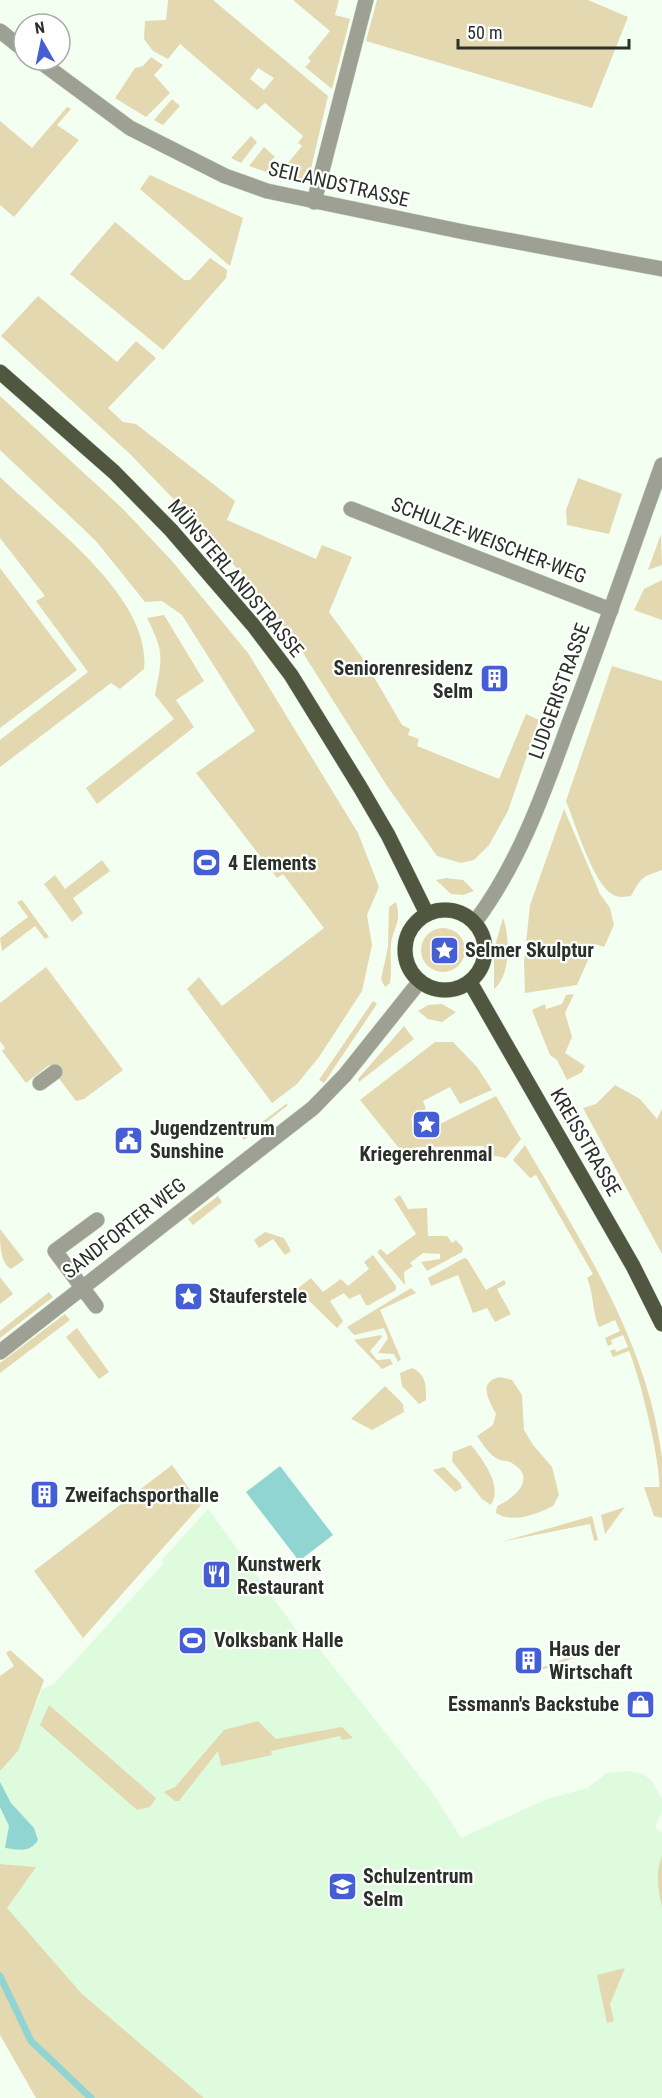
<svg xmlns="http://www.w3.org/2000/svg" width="662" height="2098" viewBox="0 0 662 2098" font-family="'Roboto Condensed',sans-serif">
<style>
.built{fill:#dffbdd}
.green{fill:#e4d8b1;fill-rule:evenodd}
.water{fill:#91d5d2}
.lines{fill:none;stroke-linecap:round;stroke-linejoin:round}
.stream{stroke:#91d5d2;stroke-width:7}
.pedestrian-casing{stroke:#cedacd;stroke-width:16}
.minor-casing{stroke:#cedacd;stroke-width:16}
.tertiary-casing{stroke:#cedacd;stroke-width:16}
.primary-casing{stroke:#cedacd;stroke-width:16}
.pedestrian{stroke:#9da093;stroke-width:15}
.minor{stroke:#9da093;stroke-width:15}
.tertiary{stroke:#9da093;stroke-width:15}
.primary{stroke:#515641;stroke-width:15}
.labels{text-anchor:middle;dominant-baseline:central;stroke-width:4.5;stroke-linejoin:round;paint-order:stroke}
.street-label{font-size:20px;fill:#293128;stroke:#fff}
.poi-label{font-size:20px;font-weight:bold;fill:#293128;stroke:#fff;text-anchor:start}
</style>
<rect width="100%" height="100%" fill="#f2fff1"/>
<polygon class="built" points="208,1509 293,1625 303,1644 310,1637 432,1792 461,1838 547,1799 588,1788 607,1773 628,1771 643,1774 652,1781 662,1799 662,1811 655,1828 662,1832 662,2098 204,2098 82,1994 6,1908 35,1867 0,1864 0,1771 18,1751 42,1689 54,1684 164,1563 161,1561"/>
<g class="green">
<path d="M168,0h45l115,96 -19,81 -10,5 -21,-7 24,-29 -4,-3 5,-7 -38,-33 -8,7 -77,-66 -12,15 -15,-8 -9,-12 1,-18 21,-1zM258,68l16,10 -10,12 -14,-11z"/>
<polygon points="293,0 339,0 335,15 350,19 332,89 305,67 311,61 308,58 330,31"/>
<polygon points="377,0 588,0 628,17 592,108 366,41"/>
<polygon points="151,57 163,65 154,75 170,93 146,117 115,98 135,68 143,66"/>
<polygon points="172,99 180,106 163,125 154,120"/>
<polygon points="67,107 71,109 57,125 79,140 14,217 0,205 0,121 32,148"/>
<polygon points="251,136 257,142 241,163 231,158"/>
<polygon points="264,147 275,157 269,162 276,169 272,174 249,166"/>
<polygon points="150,175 243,218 230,266 140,189"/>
<polygon points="115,222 184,280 190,280 210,258 227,270 226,278 163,350 70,274"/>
<polygon points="38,296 117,362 136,341 156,358 108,408 123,422 136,424 235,501 227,520 316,559 322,545 352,557 329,612 364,660 402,725 410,729 408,735 419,739 417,746 499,779 526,714 539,720 508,811 489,845 474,860 461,863 437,856 387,786 298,645 218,545 130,454 1,336"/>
<polygon points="0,396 122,508 172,561 248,653 358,833 379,887 367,915 372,945 362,991 319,1057 297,1084 272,1103 187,989 199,977 222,1006 324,928 283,874 277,878 196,773 255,731 182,615 162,601 145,602 96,541 0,450"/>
<path d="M0,477c47,46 152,120 144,192l-24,20 -9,-6 -111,84v-27l88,-68 -52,-71 9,-5 -45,-58z"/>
<polygon points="578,478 622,494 609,534 567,525 566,510"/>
<polygon points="661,534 662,565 648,570"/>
<polygon points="0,568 77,670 0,728"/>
<polygon points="662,580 662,620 634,610 644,589"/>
<path d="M164,615l40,66 -28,19 18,27 -97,77 -11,-16 88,-69 -19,-24c7,-38 10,-41 -8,-77z"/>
<path d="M612,666l50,15v189c-21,7 -21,8 -31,26 -7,1 -13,2 -19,-2 -19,-11 -37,-71 -46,-93z"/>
<polygon points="564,809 600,894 610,908 614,925 604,947 595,944 577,985 525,993 524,962 530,905"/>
<polygon points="102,860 110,871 73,898 83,913 72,922 44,884 55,875 65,889"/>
<polygon points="446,878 463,880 474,891 463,895 451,894 436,880"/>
<polygon points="22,900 49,937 45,939 35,926 2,951 0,938 28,917 17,902"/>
<path d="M396,902c6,21 -2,23 -5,42 -1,13 1,26 -1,39l-5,4 -4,-8 7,-32 1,-40z"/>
<path d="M503,918c7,18 8,58 -9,71v-40z"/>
<circle cx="443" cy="950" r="22"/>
<polygon points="46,967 123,1070 84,1099 76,1101 49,1065 26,1083 2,1051 5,1048 0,1041 0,1003"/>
<polygon points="574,994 565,1013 572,1037 565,1053 585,1066 582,1072 567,1080 557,1060 550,1055 532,1010 545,1004 546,1009 562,1004 566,995"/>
<polygon points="373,1001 377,1004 324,1083 319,1080"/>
<polygon points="442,1004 456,1012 442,1022 428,1019 418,1011 428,1005"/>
<polygon points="404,1026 414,1039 359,1082 358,1079"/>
<polygon points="435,1042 453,1042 477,1067 492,1090 460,1104 450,1087 423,1101 426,1109 414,1113 411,1120 421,1139 435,1133 434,1127 496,1096 521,1139 506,1158 485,1154 484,1146 416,1147 416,1153 403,1153 360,1100"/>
<polygon points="615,1085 640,1099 657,1119 662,1109 662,1254 583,1108 596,1104"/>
<polygon points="286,1104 288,1105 244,1140 242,1137"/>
<path d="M525,1145c57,98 123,198 137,313 0,20 0,41 0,60l-8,-2 -10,-29h15c3,-20 -20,-114 -30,-136l-16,6 -3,-6 5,-2 1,3 12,-5 -5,-12 -12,5 1,4 -4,2 -3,-8 15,-7 -5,-11 -16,7c-7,-15 -5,-33 -12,-49l6,-4 -57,-99 -6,3 -17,-18z"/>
<polygon points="400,1195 408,1209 427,1208 428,1236 447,1236 452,1243 456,1240 463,1248 462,1252 427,1271 421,1262 440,1259 440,1254 423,1253 410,1263 413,1266 404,1272 405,1285 377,1252 381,1249 387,1255 416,1234 394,1199"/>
<polygon points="218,1196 222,1202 193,1225 188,1219"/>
<path d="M0,1229l24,31 -13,9c-11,-6 -11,-25 -11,-40z"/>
<polygon points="265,1232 284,1238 291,1251 285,1255 273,1239 259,1248 254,1240"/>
<polygon points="373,1255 396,1286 396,1290 369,1305 366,1305 360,1294 349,1299 344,1293 330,1301 343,1321 337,1328 297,1289 311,1278 323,1292 341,1279 348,1286 369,1269 364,1262"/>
<polygon points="464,1258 467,1259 486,1290 504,1280 506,1284 497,1289 511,1314 495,1322 487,1308 473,1313 458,1275 431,1286 428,1278"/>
<polygon points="0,1277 13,1294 0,1304"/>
<polygon points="411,1288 416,1293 380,1310 401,1359 398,1362 394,1354 378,1353 388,1338 384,1328 354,1335 347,1327"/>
<polygon points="49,1292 53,1297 0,1338 0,1331"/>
<polygon points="65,1314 70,1320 0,1373 0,1363"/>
<polygon points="77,1328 109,1372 99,1379 66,1337"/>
<polygon points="381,1335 382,1337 370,1351 377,1360 390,1359 393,1364 382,1369 354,1340"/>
<path d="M412,1368c15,7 14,18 14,32l-7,4 -17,-18 -2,-13z"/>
<path d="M500,1377l12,3 10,15 2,35 9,15 19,22 7,28 -6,11c-17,8 -39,18 -57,7l1,-7c18,-8 42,-29 13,-44 -5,-2 -10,-1 -14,-4 -9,-6 -13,-14 -19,-22l16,-11 3,-11c-7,-14 -19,-32 4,-37z"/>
<polygon points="385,1386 403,1404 404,1412 372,1430 351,1419"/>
<path d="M471,1445c12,15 32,41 20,60l-9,-6 -30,-38 1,-9z"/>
<polygon points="172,1465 201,1505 83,1638 34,1571"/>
<polygon points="444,1467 460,1483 462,1488 455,1492 433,1470"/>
<polygon points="625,1507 605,1534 601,1515"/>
<polygon points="592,1516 598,1540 594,1541 590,1524 501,1542"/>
<polygon points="10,1650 44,1680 18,1751 0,1771 0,1676 14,1666 6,1653"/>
<polygon points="580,1651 581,1655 551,1667 533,1672 533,1669 551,1665"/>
<polygon points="49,1705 156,1798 150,1807 137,1810 40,1725"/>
<polygon points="258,1721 276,1739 342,1727 353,1738 342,1740 340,1736 271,1751 272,1755 221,1766 218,1751 179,1801 175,1801 164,1792 175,1787 224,1730"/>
<path d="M662,1856v51c-4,-16 -7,-36 0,-51z"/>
<polygon points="0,1864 36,1867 7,1908 82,1994 204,2098 36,2098 0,2035"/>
<polygon points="625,1968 610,2004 614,2021 607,2023 597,1975"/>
</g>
<g class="water">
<polygon points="280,1466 333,1535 299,1561 246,1492"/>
<path d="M0,1782l11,21 23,25 4,12c-8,13 -19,10 -33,8l4,-22 -9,-19z"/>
</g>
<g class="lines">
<polyline class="stream" points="0,1976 31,2041 91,2098"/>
<defs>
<g id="pedestrian">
<polyline points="40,1083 55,1072"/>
<polyline points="96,1306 55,1251 97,1220"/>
</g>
<g id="minor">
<polyline points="0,31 24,50"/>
<polyline points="38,60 130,128 225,176 267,191 464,232 662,269"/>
<polyline points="314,202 366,0"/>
<polyline points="351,509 611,610"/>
</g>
<g id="tertiary">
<path d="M475,922c44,-59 68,-127 93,-196 33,-87 63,-174 94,-261"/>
<polyline points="0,1352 313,1108 345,1075 420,981"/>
</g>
<g id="primary">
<polyline points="0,372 114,472 171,530 253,625 291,675 360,787 388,835 427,914"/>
<circle cx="445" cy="950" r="40"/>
<polyline points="470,982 633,1266 662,1324"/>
</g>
</defs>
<use href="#pedestrian" class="pedestrian-casing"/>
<use href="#minor" class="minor-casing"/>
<use href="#tertiary" class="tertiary-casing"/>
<use href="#primary" class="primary-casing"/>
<use href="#pedestrian" class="pedestrian"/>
<use href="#minor" class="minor"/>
<use href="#tertiary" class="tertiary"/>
<use href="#primary" class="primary"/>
</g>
<defs>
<symbol id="building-square" viewBox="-11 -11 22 22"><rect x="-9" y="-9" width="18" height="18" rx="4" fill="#435fd3" stroke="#fff"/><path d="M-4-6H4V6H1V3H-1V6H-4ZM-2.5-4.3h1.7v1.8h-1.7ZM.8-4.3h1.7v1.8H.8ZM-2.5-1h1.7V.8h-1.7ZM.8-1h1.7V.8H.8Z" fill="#fff"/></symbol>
<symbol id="stadium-square" viewBox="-11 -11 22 22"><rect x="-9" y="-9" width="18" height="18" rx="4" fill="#435fd3" stroke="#fff"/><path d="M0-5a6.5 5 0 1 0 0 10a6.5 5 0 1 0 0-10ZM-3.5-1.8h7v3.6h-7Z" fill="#fff"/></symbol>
<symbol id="sight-square" viewBox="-11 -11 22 22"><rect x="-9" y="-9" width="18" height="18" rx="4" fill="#435fd3" stroke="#fff"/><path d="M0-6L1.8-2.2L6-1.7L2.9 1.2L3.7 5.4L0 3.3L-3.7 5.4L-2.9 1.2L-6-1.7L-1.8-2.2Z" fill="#fff"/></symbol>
<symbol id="civic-square" viewBox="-11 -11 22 22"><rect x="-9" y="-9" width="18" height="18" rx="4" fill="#435fd3" stroke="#fff"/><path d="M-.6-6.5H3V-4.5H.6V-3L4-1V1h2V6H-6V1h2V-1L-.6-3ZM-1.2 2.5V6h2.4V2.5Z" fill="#fff"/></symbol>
<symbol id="restaurant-square" viewBox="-11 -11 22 22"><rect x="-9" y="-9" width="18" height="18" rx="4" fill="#435fd3" stroke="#fff"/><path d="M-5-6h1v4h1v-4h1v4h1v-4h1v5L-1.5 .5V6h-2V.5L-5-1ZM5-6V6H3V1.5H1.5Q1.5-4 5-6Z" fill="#fff"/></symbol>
<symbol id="shop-square" viewBox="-11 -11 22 22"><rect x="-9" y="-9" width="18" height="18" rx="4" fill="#435fd3" stroke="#fff"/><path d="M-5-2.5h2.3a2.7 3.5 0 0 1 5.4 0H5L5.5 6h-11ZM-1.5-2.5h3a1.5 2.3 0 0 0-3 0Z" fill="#fff"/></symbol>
<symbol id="school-square" viewBox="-11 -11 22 22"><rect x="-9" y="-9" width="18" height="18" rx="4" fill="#435fd3" stroke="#fff"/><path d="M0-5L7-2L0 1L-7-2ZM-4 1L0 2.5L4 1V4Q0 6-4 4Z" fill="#fff"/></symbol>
</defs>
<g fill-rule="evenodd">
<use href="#building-square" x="478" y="662" width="33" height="33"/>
<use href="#stadium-square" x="190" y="846" width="33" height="33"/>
<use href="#sight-square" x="428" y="934" width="33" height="33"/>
<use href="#sight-square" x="410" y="1108" width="33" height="33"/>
<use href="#civic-square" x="112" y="1124" width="33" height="33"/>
<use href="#sight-square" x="172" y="1280" width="33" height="33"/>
<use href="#building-square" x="28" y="1478" width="33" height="33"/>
<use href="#restaurant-square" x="200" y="1558" width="33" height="33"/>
<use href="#stadium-square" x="176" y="1624" width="33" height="33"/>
<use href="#building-square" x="512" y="1644" width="33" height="33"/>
<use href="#shop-square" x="624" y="1688" width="33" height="33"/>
<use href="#school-square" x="326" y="1870" width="33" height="33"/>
</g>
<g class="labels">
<g class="street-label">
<text transform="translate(339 184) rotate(13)">SEILANDSTRASSE</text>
<text transform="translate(489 540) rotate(21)">SCHULZE-WEISCHER-WEG</text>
<text transform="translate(236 578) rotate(50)">MÜNSTERLANDSTRASSE</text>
<text transform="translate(559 691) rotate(-70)">LUDGERISTRASSE</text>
<text transform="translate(586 1142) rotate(60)">KREISSTRASSE</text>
<text transform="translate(124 1228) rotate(-38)">SANDFORTER WEG</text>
</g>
<g class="poi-label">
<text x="473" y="668" text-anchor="end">Seniorenresidenz<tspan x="473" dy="23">Selm</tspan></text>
<text x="228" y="863">4 Elements</text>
<text x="465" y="950">Selmer Skulptur</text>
<text x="150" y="1128">Jugendzentrum<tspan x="150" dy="23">Sunshine</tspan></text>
<text x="426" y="1154" text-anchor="middle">Kriegerehrenmal</text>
<text x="209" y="1296">Stauferstele</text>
<text x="65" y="1495">Zweifachsporthalle</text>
<text x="237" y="1564">Kunstwerk<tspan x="237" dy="23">Restaurant</tspan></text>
<text x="214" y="1640">Volksbank Halle</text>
<text x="549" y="1649">Haus der<tspan x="549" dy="23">Wirtschaft</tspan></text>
<text x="619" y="1704" text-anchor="end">Essmann's Backstube</text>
<text x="363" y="1876">Schulzentrum<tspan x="363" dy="23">Selm</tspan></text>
</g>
</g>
<g transform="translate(42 42) rotate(351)"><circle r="28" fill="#ffffff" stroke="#a9ada9" stroke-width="1.5"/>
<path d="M0-4.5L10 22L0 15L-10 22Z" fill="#435fd3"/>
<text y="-9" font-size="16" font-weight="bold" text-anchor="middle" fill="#293128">N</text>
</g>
<path d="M458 39v9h171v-9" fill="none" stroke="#293128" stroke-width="3"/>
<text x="467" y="39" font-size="18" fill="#293128" stroke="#ffffff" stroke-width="4.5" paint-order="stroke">50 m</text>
</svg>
